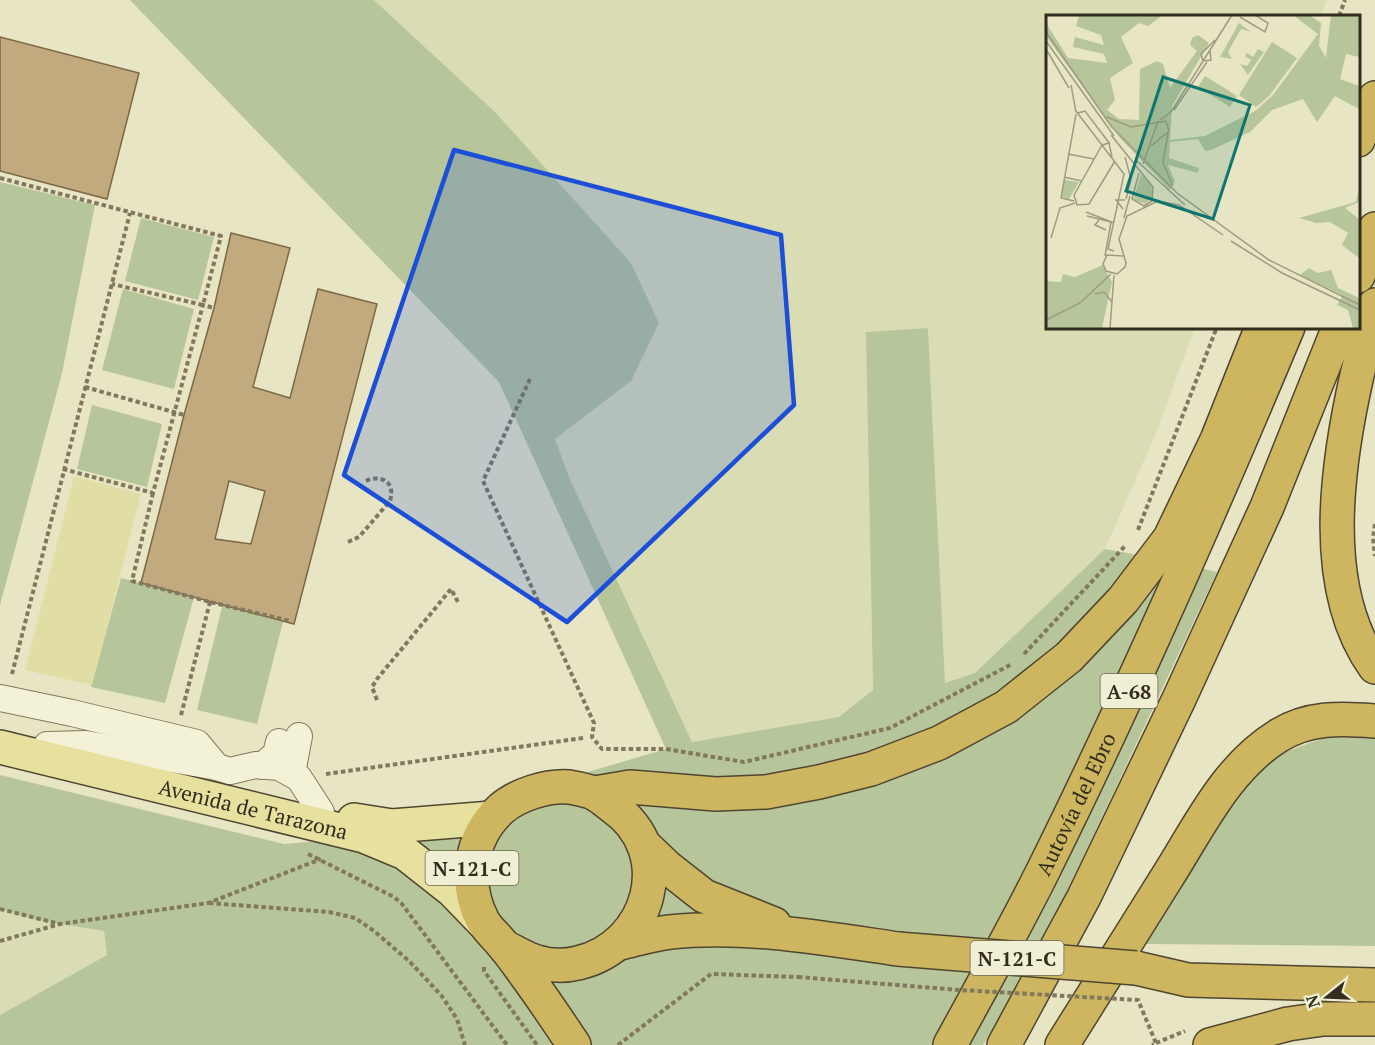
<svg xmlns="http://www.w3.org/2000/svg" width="1375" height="1045" viewBox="0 0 1375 1045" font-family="'PT Serif',serif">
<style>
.farmland{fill:#daddb3}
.green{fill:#b6c59a}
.sand{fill:#e1dea5}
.building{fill:#c2aa7f;stroke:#7d6846;stroke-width:1.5;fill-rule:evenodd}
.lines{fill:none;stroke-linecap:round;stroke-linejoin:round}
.minor-casing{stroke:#81785d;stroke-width:28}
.major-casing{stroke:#4f4531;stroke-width:36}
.highway-casing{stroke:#4f4531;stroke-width:36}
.path{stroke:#81785d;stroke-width:4;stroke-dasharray:4.5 3;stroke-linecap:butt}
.minor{stroke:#f4f2d6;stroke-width:26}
.major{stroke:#e7e1a0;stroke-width:33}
.highway{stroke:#cdb65f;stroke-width:33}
.highway-bridge-casing{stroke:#4f4531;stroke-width:36;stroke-linecap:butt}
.path-bridge{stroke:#81785d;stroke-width:4;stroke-dasharray:4.5 3;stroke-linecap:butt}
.highway-bridge{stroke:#cdb65f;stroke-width:33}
.marked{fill:#1d4ed8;fill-opacity:0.2;stroke:#1d4ed8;stroke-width:4.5;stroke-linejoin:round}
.labels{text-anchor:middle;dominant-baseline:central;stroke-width:4.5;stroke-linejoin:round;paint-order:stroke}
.shield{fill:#f1efd3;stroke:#6b6755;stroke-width:1.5}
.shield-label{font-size:20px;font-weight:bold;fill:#322d1f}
.street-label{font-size:21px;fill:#322d1f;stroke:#f1efd3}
.inset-road{fill:none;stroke:#9f9b82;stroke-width:1.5}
.view{fill:#0f766e;fill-opacity:0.15;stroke:#0f766e;stroke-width:3}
.inset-edge{fill:none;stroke:#322d1f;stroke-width:3}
</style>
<rect width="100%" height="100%" fill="#e8e5c4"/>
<g class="farmland">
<polygon points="374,0 1327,0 1320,16 1048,16 1048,327 1195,327 1157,431 1105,549 975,673 945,683 928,329 866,332 873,690 839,717 692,742 569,477 555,439 631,381 659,323 631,263 496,113"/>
<polygon points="0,909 37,920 104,931 107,955 0,1015"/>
</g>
<g class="green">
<polygon points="130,0 374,0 496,113 631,263 659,323 631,381 555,439 569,477 692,742 839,717 873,690 866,332 928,328 945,683 975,673 1105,549 1166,560 1217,572 1024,983 983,1045 0,1045 0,1015 107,955 104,931 37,920 0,909 0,775 284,844 371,836 666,749 499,382"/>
<polygon points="0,182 95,205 62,373 0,605"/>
<polygon points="141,218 214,237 198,300 125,281"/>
<polygon points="123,289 194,309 174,389 102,370"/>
<polygon points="92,405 162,424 147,487 77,469"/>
<polygon points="121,578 194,597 165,703 91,687"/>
<polygon points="223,603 284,618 257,724 197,710"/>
<polygon points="1343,731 1375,736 1375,946 1143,944 1231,798 1282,753"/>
</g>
<polygon class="sand" points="74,476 141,494 92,685 25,670"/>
<g class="building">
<polygon points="0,37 139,73 107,199 0,171"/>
<path d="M231,233l59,15 -37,139 37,11 28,-109 59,15 -83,320 -153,-41 43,-168 30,-107zM229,481l36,10 -14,53 -36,-5z"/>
</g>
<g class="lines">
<defs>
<g id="minor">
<polyline points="0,698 72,713 197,743 217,767 230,771 256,765 279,767 299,778 321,812"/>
<polyline points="47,745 86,744 217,767"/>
<polyline points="262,766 276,754 279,742"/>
<polyline points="292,773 299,736"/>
</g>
<g id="major">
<path id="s1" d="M0,747l364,89 41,17 47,37 31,32"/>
<polyline points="354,820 392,826 492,818"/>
</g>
<g id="highway">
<polyline points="1358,140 1375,98"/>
<polyline points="1358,276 1375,229"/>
<path d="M1375,305c-8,23 -12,47 -18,70 -20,89 -39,213 18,292"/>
<polyline points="595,793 630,787 716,794 766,792 819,782 871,769 939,743 1006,707 1069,657 1123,600 1170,538 1217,440 1262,327"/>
<polyline points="644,845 667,867 704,896 774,924"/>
<path d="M620,943c17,-4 33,-9 50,-11 75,-8 153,6 228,17"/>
<path d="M505,947c10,5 21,12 32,15 13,4 29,4 41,1 73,-17 99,-111 35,-156 -7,-5 -14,-12 -22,-15 -7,-2 -15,-4 -22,-5 -22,-2 -52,8 -68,22 -31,28 -38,75 -18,112 5,9 14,16 20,24 8,9 15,19 22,29 17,23 33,47 49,71"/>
<polyline points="1136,968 1188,980 1375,985"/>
<path id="s2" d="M950,1045c31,-57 63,-114 92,-172 89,-179 169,-362 246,-546"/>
<polyline points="1004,1045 1084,897 1179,699 1267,507 1339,327"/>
<path d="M1062,1045c35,-55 69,-111 104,-166 32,-50 60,-111 112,-143 30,-19 63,-18 97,-15"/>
<polyline points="1210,1045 1288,1024 1323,1019 1375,1019"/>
</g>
</defs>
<use href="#minor" class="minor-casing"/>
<use href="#major" class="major-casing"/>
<use href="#highway" class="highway-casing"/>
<g class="path">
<polyline points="1339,16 1345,0"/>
<polyline points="0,178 221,236 203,305 112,284"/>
<polyline points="530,379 483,481 594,723 592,737 602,749 666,749 744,762 890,728 1012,664"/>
<polyline points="85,387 184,415"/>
<polyline points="63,469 153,493 203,305 214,308"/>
<polyline points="153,493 132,581 210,602 290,621"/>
<polyline points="1375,524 1373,538 1375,556"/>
<polyline points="1138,530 1217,327"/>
<path d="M348,542l11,-5 31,-36c6,-21 -10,-27 -27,-19"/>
<polyline points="1024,654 1126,545"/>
<polyline points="12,674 130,213"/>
<polyline points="377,700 372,687 377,679 451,589 459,604"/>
<polyline points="181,715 210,602"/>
<polyline points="326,774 583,738"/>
<polyline points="308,854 394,897 402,904 507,1045"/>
<polyline points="209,903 329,912 355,918 374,931 409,961 441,995 457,1019 465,1045"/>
<polyline points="0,909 60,924 208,903 321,859"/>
<polyline points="0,941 60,924"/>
<polyline points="484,967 484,971 537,1045"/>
<polyline points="1156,1043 1185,1031"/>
<polyline points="618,1045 711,974 798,977"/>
</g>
<use href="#minor" class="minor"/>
<use href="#major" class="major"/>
<use href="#highway" class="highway"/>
<defs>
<polyline id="highway-bridge" points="898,949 1136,968"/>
</defs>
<use href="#highway-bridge" class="highway-bridge-casing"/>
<polyline class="path-bridge" points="798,977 959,990 1138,1000 1156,1043 1152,1045"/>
<use href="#highway-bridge" class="highway-bridge"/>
</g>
<path class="marked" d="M454,150l327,85 13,170 -227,217 -223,-147z"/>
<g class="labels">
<g class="shield">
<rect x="1100.5" y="674" width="57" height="34" rx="4.5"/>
<rect x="425.5" y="851" width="93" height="34" rx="4.5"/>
<rect x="970.5" y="941" width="93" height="34" rx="4.5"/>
</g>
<g class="shield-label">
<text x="1129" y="691">A-68</text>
<text x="472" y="868">N-121-C</text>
<text x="1017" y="958">N-121-C</text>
</g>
<g class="street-label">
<text stroke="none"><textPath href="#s2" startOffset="272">Autovía del Ebro</textPath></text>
<text stroke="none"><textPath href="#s1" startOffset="261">Avenida de Tarazona</textPath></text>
</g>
</g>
<g transform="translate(1046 15)">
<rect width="314" height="314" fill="#e8e5c4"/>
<path d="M33,0h84l-15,11 -9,-3 -18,14 12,26 -23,15 5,22 -8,10 12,9 20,1 1,-51 17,-8 6,3 7,24 27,-37 -7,-6 2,-7 6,-3 11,8 -37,63 -2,34 35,-4 50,-25 18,-16 45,-61 -25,-19h16l12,8 -2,23 7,12 5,-43h28v42l-13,-3 -6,25 19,7v23l-24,-13 -18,26 -14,-23 -31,11 -22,22 -39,18 -6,1 -7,-12 -28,3 -1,16 30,10 -1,5 -30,-8 7,16 -5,9 -50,-52 -74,-102v-13l22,35 39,5 -3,-9 -31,-7 2,-10 29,8 -3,-10 -25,-9zM193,8l12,9 -10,-3 -13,23 4,7 -12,-2zM226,27l25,16 -28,38 -13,11 -17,-12zM212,34l6,3 -16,23 -8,-11 7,2 4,-6 -6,-4 2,-3 6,4zM159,61l32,20 -7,11 -32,-20zM95,159l10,11 2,11 -7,8 -13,-4zM18,165l15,2 -10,17 -7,-2zM313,173v14l-14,6 14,11v39l-17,-13 6,-12 -18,-11 -14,1 -17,-5 57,-16zM57,250l9,17 -10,46h-56v-47l15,1 2,-8 12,3zM263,253l9,5 13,-3 7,18 21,10v30h-6l-5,-18 -11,-5 6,-10 -43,-20z" fill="#b6c59a"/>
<path class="inset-road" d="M194,2l25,15 3,-9 -13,-8M0,17l65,94 66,67 92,67 91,45M0,26l68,95M0,34l23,39M164,36l1,9 -8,1 -2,-7 14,-14M25,70l5,27M128,95l33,-48M30,96l48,63 -16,75 6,2M32,98l7,-2 25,33M61,102l24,10 35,-6 3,10 -18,15M114,105l11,-8 61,-97M122,118l-5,30 10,23M65,120l42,52 -1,14 -8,5 -12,-7 7,-26M56,130l-28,50 3,10 12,-1 26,-43M56,130l7,-2 3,14M22,139l26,5M79,142l6,22 -5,20M91,146l48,44M97,149l15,-43M18,162l18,4M28,186l-13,-3 15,-84M77,194l-7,-9h9M40,197l28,11M41,201l24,6 -6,34M78,203l6,-22M53,205l-4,5 11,5M5,223l9,-30 15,-5M185,226l51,32 78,37M77,241l-16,-1 -4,9 3,7 11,3 8,-7 1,-4 -7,-24 8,-23 31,-15 21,4 44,30M49,279l9,-2 8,10M0,305l34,-17 31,-29M64,313l4,-53"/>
<path class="view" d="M117,62l87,28 -37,114 -87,-28z"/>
<rect width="314" height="314" class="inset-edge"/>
</g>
<g transform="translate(1327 997) rotate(252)" stroke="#f1efd3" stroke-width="4.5" paint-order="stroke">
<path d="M0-4.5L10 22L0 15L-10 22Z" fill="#322d1f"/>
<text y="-9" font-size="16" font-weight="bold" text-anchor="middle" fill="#322d1f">N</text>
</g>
</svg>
